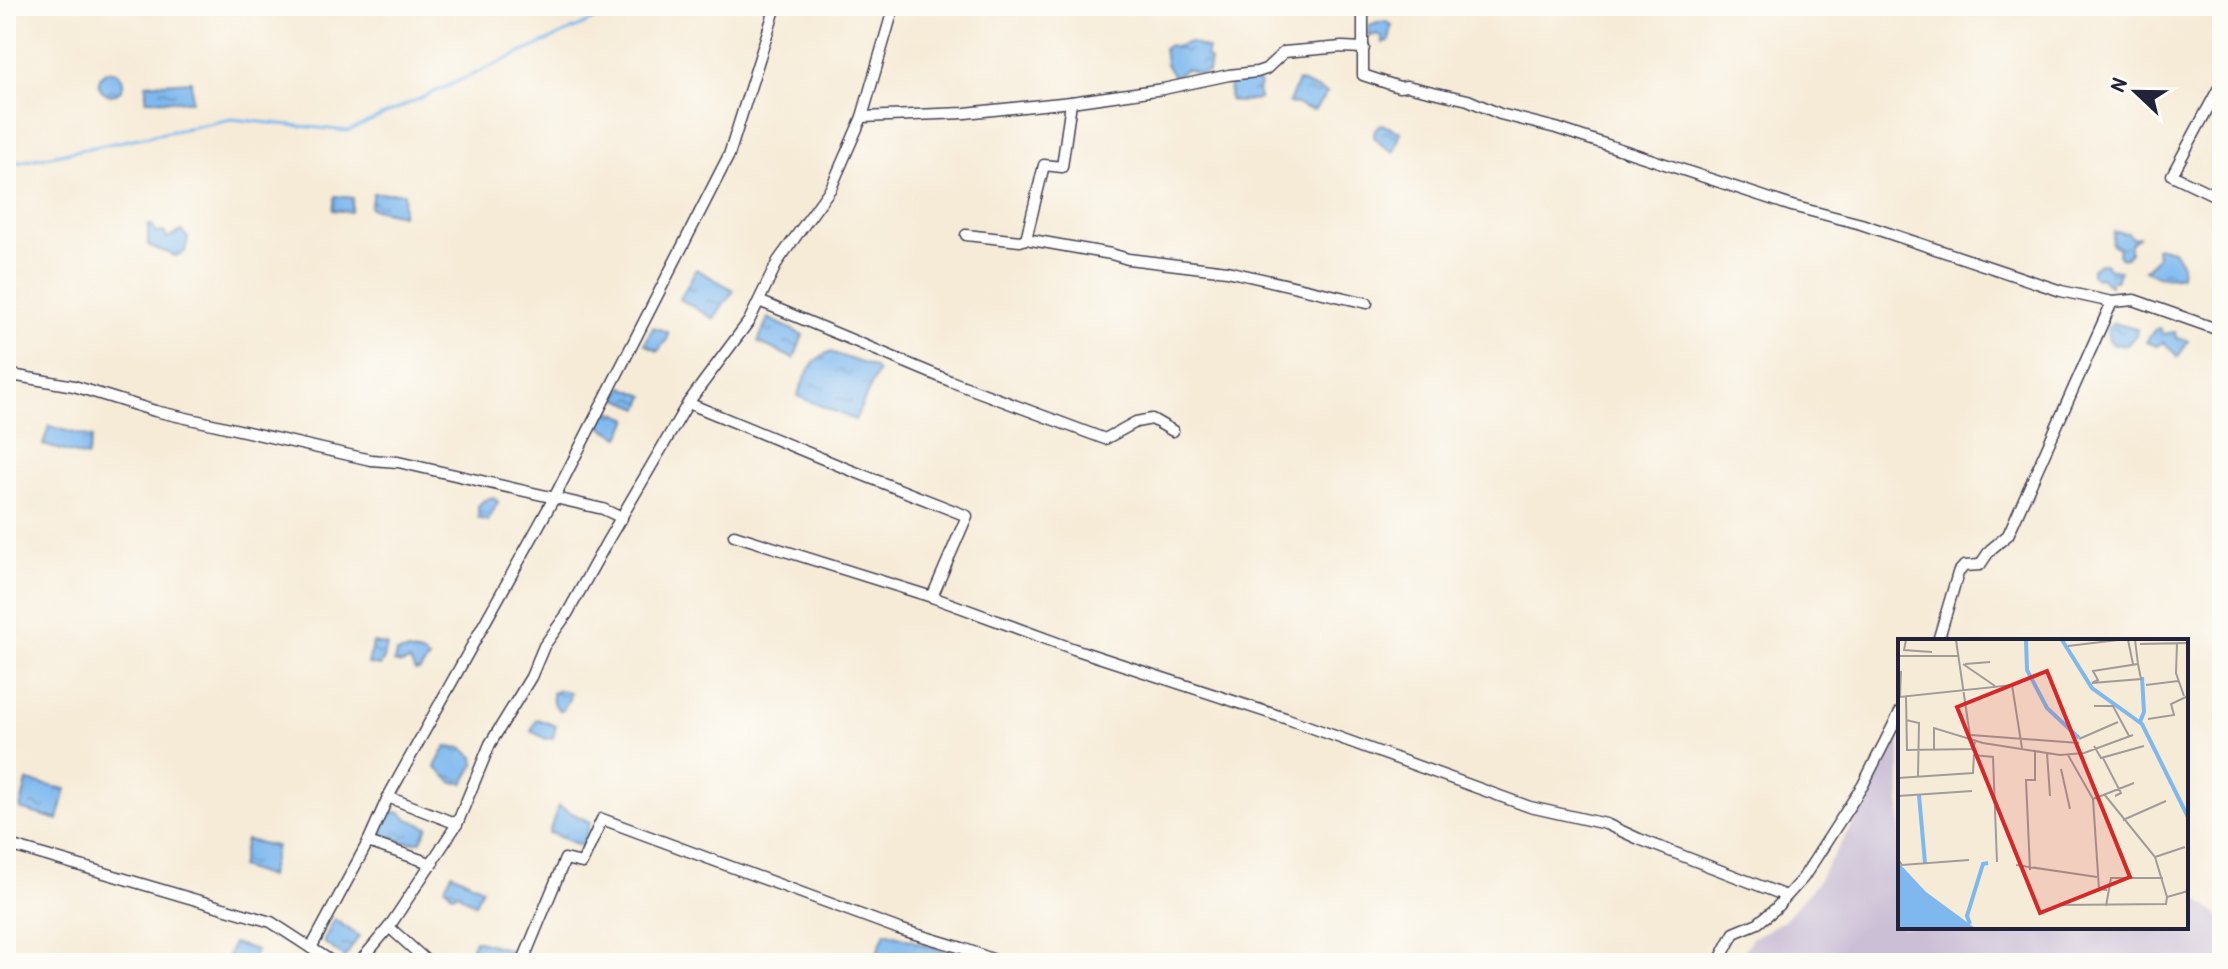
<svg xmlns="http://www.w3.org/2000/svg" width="2228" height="969" viewBox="0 0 2228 969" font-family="'Patrick Hand',sans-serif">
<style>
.industrial{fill:#cbbfd5}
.water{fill:url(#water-ripples);stroke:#506d95;stroke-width:2}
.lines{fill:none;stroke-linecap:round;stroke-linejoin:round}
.stream{stroke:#7eb8ef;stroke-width:3}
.street-casing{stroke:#424052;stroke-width:13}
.street{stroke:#fff;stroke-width:10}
.inset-river{fill:none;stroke:#7eb8ef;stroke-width:4}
.inset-road{fill:none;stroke:#a19b99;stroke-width:2}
.view{fill:#d62828;fill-opacity:0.15;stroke:#d62828;stroke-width:4}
.inset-edge{fill:none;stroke:#22223b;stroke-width:4}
</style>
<defs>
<pattern id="water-ripples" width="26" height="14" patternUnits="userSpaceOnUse" patternTransform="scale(2)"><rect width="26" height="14" fill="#7eb8ef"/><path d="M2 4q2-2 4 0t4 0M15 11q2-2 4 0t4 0" fill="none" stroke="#6795c3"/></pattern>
</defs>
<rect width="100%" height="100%" fill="#fdfcf7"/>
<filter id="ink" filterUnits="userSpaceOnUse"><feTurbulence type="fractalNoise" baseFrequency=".0125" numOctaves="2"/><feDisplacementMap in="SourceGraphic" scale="16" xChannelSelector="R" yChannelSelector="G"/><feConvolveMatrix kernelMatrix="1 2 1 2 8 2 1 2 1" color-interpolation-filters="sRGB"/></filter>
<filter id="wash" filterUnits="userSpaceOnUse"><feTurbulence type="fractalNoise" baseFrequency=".006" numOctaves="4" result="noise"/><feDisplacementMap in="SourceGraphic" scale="32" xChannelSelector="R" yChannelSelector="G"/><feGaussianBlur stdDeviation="1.8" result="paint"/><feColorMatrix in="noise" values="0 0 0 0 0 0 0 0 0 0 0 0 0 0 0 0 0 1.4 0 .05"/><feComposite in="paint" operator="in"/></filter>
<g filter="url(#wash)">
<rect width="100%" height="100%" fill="#f6ebd7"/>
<polygon class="industrial" points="1900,735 1900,927 2186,927 2186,891 2222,918 2222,963 1736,963 1752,938 1783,921 1816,884 1866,802"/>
<g class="water">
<polygon points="1384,21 1392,25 1389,42 1383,43 1382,37 1377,34 1368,37 1369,26"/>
<polygon points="1189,42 1208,49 1206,57 1210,60 1208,72 1201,74 1186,69 1174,77 1166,64 1164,48 1169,45 1175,47"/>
<circle cx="111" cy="83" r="12"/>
<polygon points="1254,79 1260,84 1258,91 1259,99 1238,102 1229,100 1230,85 1234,82"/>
<polygon points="191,81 192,101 146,100 146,84"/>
<polygon points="1298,81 1327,93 1314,110 1289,103"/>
<polygon points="1381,124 1401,132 1394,152 1384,147 1374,137 1375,129"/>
<polygon points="373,193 404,193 402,215 370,208"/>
<polygon points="335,196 353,198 351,212 333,210"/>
<path d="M148,225h4l4,8 8,-1 3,6 15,-7 6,7 -3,14 -10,4c-8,-6 -19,-5 -27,-11z"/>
<polygon points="2114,232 2128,233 2131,238 2138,237 2130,244 2130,252 2126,258 2120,257 2118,253 2119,248 2111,244"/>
<path d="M2161,247l12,3 9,14 -1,12c-14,4 -23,0 -36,-6l12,-13 -1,-9z"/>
<polygon points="2100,264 2106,264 2107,268 2120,270 2116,281 2110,281 2110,286 2101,277 2096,278 2092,275 2092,268"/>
<polygon points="696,269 734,290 714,319 680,299"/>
<polygon points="768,318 803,335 794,359 758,342"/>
<polygon points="2113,323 2137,329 2136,335 2127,345 2114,345 2109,340 2107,329"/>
<polygon points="653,327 668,332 668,338 658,351 645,344"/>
<polygon points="2160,328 2163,334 2175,332 2176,338 2188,341 2178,357 2164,342 2157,346 2146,342 2154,330"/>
<path d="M830,352l43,15 5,4 -23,49 -58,-24c8,-18 14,-38 33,-44z"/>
<polygon points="623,387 645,396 640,408 616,398"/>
<polygon points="608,410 629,419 620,437 600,426"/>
<polygon points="49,426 92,438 87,457 43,445"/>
<polygon points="493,497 498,502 488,521 478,518 478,506 484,500"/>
<polygon points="373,643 387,645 384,658 380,666 368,664"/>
<polygon points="408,651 421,654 429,659 419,671 415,671 410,661 401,664 394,662 396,653"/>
<polygon points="560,690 570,692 569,699 563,710 559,710 553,702 552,693"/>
<polygon points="537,719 556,726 553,738 546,739 531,731"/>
<polygon points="446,746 463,748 474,757 475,764 464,783 453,783 435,767"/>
<polygon points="27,781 66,789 58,820 20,809"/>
<polygon points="558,806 590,822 582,846 549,833"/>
<polygon points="389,811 401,813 408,819 428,827 420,842 403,842 391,836 387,838 379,831"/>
<polygon points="246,840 276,846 269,877 240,867"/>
<polygon points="452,873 482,888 475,904 457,893 453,895 445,887"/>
<polygon points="334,919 359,936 345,957 323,942"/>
<polygon points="885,932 982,963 873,963"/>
<polygon points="475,940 513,951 507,963 484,963 468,956"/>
<polygon points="233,943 256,950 251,963 228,957"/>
</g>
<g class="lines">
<polyline class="stream" points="6,165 232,119 348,131 625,6"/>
</g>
</g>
<g filter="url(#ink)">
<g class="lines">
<defs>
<g id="street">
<polyline points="1363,6 1363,75 1399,87 1407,86 1468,100 1500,114 1556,128 1792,206 1861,224 2061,291 2112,302 2134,300 2222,331"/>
<polyline points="2222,82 2172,175 2222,199"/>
<polyline points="862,117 965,113 1071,102 1163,89 1229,75 1257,72 1266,69 1284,52 1342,47 1364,48"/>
<polyline points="966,235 1020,241 1026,239 1111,254 1128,259 1227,271 1367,303"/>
<polyline points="1026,239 1044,165 1062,167 1071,102"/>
<polyline points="759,301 950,381 1105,439 1136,422 1152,419 1173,431"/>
<polyline points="6,374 74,386 155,411 371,460 398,462 603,509 622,518"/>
<polyline points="688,403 845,468 967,516 932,597 1074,649 1288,719 1530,807 1606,824 1639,839 1786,896"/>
<polyline points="734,535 932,597"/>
<polyline points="1938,641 1958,573 1964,566 1980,565 1990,550 2008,535 2112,302"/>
<polyline points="388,797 457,824"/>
<polyline points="368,842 433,864"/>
<polyline points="6,844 271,922 334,963"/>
<polyline points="389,927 429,963"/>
<polyline points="311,948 368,842 388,797 554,498 729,155 776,6"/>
<polyline points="359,963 389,927 457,824 490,744 531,677 544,646 567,614 608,540 688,403 749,321 778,261 831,188 862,117 894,6"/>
<polyline points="522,963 565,859 582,863 602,819 899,929 962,948 1003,963"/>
<polyline points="1718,963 1734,933 1758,923 1775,909 1803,878 1863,785 1900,712"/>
</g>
</defs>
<use href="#street" class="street-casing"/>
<use href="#street" class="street"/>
</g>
</g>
<g transform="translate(1898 639)">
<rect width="290" height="290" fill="#f6ebd7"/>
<path d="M0,223l28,30 49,36h-77z" fill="#7eb8ef"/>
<path class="inset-river" d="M128,1l1,30 20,38 32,30M164,1l30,48 50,36 46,93M242,83l4,-10 -2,-35M21,156l6,68M72,285l-3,-8 16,-52 5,-1"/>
<path class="inset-road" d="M8,1l-2,10 28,2M58,1l14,96M230,1l5,24M237,1l3,24M242,5l48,-1M279,5l-1,29 8,23M170,7l50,-6M0,17h61M65,25l32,22M67,25l25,-2M240,25l3,15 -49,4 6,-3 -5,-9zM3,32l-1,26 112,-12 10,63M248,46l32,-4M8,58l1,53 66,-1 2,-7M196,67h19l16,30M250,80l26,-4 -3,-11 17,-8M8,81l13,3 -1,53M73,96l108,8M181,100l39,-17M196,107l7,12 43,-12M36,110v-21l49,15 77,12 24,-2 49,-18M149,114l3,43M170,116l25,44 6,90 8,1M205,119l18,35 -6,3M163,130l9,40M0,139l75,-5 1,-18 19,2 4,105M206,155l51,63 12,40M0,157l74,-5M195,160l41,-16M225,181l43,-19M257,218l30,-10M0,220l4,6 67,-5M118,226l81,12M132,231l-4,-90h9v-30M162,266l106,-1 1,-7 21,-6M208,267l5,-28h52"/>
<path class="view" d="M149,32l83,206 -90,36 -83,-206z"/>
<rect width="290" height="290" class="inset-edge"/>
</g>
<rect width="2228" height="969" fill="none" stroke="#fdfcf7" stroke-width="32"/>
<g transform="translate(2136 92) rotate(292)" stroke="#fdfcf7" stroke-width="6" paint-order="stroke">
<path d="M0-6L14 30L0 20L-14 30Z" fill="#22223b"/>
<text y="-12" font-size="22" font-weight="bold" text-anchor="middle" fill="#22223b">N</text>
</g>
</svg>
